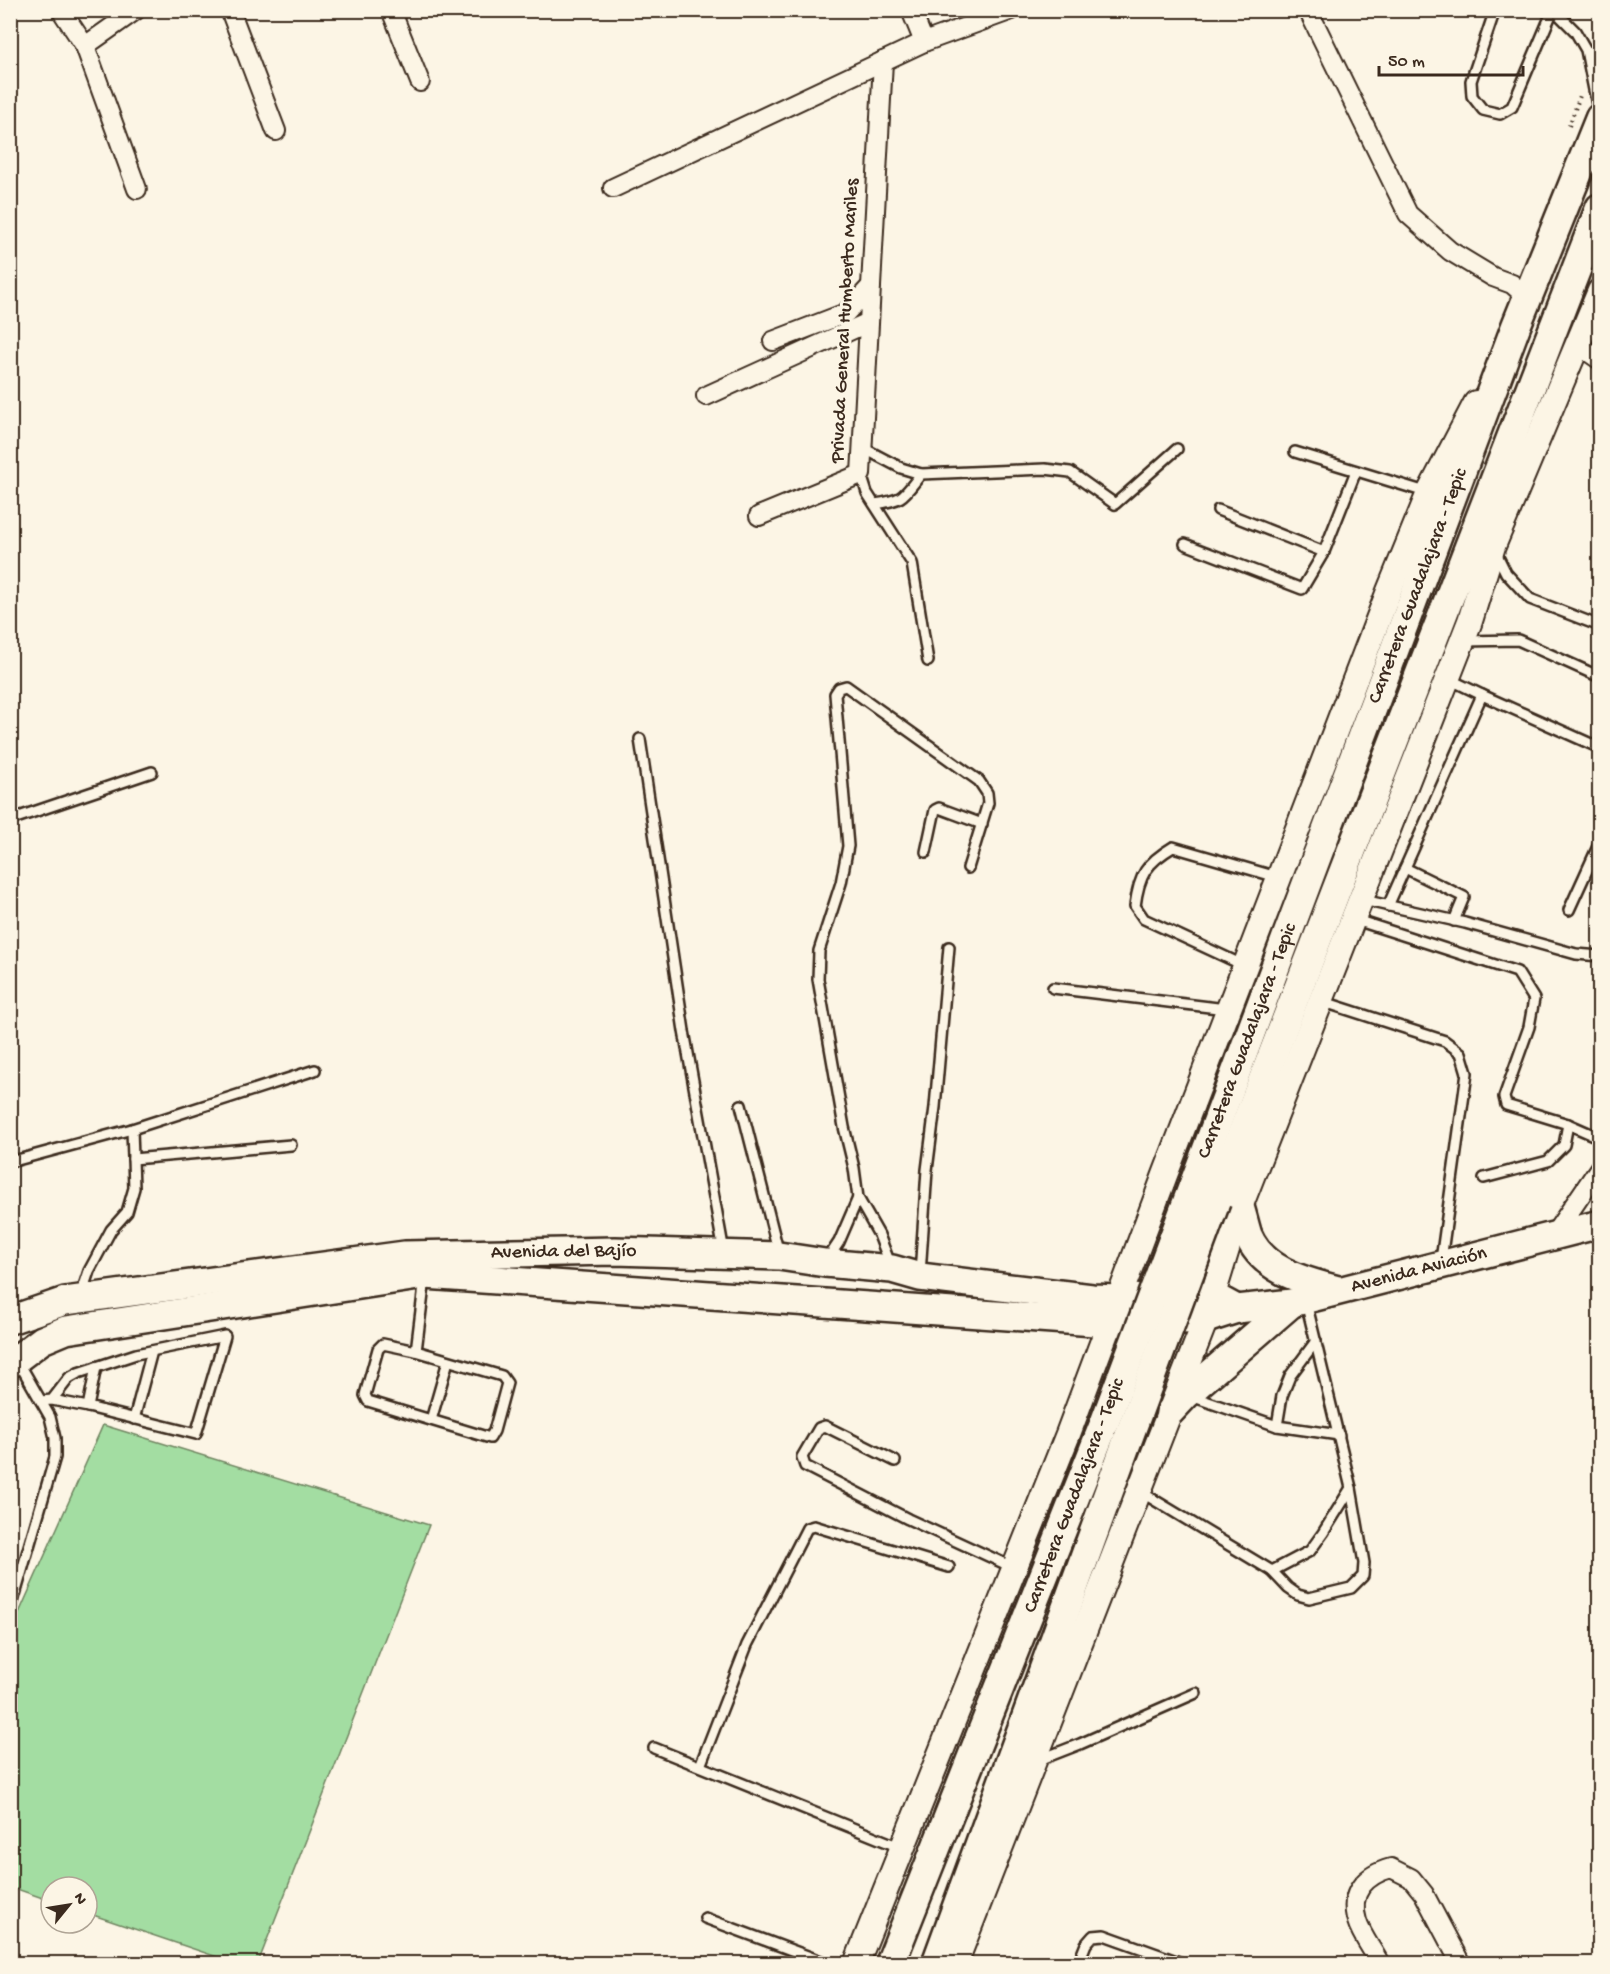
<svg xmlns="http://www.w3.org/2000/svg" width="1610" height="1974" viewBox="0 0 1610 1974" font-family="'Gochi Hand',sans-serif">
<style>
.green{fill:#a3dda2;stroke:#6f8460;stroke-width:1.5}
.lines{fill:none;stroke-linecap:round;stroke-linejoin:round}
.service-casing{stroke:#3b2a1e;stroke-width:14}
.minor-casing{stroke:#3b2a1e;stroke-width:22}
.secondary-casing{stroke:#3b2a1e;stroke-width:28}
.primary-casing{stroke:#3b2a1e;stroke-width:32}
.trunk-casing{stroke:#3b2a1e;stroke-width:33}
.path{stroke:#3b2a1e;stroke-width:4;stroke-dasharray:1.5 4.5;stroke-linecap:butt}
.service{stroke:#fcf5e5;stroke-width:9}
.minor{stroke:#fcf5e5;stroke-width:18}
.secondary{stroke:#fcf5e5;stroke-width:24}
.primary{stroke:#fcf5e5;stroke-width:27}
.trunk{stroke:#fcf5e5;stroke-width:28}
.trunk-bridge-casing{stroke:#3b2a1e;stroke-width:33;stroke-linecap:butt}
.trunk-bridge{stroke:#fcf5e5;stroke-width:28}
.labels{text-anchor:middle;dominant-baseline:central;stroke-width:6;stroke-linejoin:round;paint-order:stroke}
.street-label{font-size:20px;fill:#3b2a1e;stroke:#fcf5e5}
</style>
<rect width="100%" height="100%" fill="#fcf5e5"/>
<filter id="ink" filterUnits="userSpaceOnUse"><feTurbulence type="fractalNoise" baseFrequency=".0167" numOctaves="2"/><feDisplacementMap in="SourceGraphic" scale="12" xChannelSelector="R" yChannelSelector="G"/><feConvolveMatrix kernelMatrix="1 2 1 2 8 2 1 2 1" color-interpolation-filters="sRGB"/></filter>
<g filter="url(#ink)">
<polygon class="green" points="103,1425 429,1525 258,1963 235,1963 87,1913 87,1887 51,1887 51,1901 11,1887 11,1631"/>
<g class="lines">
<defs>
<g id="service">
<polyline points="1495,10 1471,81 1472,96 1483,110 1500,114 1512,107 1553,10"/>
<polyline points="1554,10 1575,31 1586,50 1599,115"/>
<polyline points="863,448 901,468 921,474 1045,469 1070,472 1115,504 1177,449"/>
<polyline points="1295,452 1429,493"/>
<polyline points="861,474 867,493 912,563 928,661"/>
<path d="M875,504c29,-4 28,-7 46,-30"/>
<polyline points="1218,510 1324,552 1356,471"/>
<polyline points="1185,544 1302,589 1324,552"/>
<polyline points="1496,553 1506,573 1530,599 1600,626"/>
<polyline points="1464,641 1518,640 1600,677"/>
<polyline points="1449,679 1482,695"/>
<polyline points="640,739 684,1031 724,1252"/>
<polyline points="10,820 152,772"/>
<polyline points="926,852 935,810 939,808 982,824"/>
<polyline points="1405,868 1464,897 1454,921"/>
<polyline points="1363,900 1465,923 1576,954 1600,956"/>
<polyline points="1388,906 1482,695 1600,748"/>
<polyline points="1569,910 1600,842"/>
<polyline points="1353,919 1517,972 1534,999 1529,1027 1504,1097 1506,1105 1568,1124 1600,1138"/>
<path d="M1245,966l-101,-47 -9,-13c4,-31 11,-43 38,-59l104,30"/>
<polyline points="1053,988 1226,1009"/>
<polyline points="1321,1001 1445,1041 1461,1053 1467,1073 1441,1260"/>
<polyline points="741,1105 779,1254"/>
<polyline points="133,1159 291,1145"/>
<polyline points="10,1162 132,1129 315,1070"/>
<polyline points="1484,1178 1548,1161 1564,1145 1568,1124"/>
<polyline points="827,1260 839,1242 858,1198"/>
<polyline points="891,1266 879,1235 858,1198 854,1168 844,1127 818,979 819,951 841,883 848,846 835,694 839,688 846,686 979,781 987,793 988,803 968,868"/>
<polyline points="920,1274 927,1170 935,1107 949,947"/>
<polyline points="81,1295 89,1271 111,1230 127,1212 134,1188 132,1129"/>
<polygon points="383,1344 416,1351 502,1376 507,1383 494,1431 490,1438 368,1401 365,1395 378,1349"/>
<polyline points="10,1347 50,1417 55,1438 55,1457 10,1612"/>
<polyline points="416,1351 425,1278"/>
<polyline points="1191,1396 1277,1426 1282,1396 1290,1376 1316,1341"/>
<polyline points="41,1401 52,1400 88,1407 196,1434 225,1336 136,1354 78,1373 69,1378 52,1400"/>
<polyline points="88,1407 96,1367"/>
<polyline points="134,1419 152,1351"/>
<polyline points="431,1420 448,1361"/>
<polyline points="1277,1426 1339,1435"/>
<polyline points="895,1461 825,1426 819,1428 802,1457 805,1466 908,1519 1014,1568"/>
<polyline points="1141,1492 1272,1571 1310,1551 1323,1533 1351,1488 1306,1302"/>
<polyline points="1272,1571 1288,1588 1298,1595 1309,1598 1351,1588 1363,1576 1364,1563 1351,1488"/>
<polyline points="654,1748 902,1848"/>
<polyline points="1039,1760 1080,1744 1196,1693"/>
<polyline points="700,1766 747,1645 807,1528 814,1526 949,1567"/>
<polyline points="705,1918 829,1964"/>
<polyline points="1078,1964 1086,1944 1093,1936 1104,1935 1185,1964"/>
</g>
<g id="minor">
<polyline points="61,10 85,46 137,189"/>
<polyline points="230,10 276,131"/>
<polyline points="391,10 420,82"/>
<polyline points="911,10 924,42"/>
<polyline points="1308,10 1408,214 1450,251 1493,277 1512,284 1528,298"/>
<polyline points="85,46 136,10"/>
<polyline points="613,188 924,42 1012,10"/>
<polyline points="773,341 846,313 871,286"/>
<polyline points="1577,344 1600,360"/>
<polyline points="706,396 869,322"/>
<polyline points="759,516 861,474 883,61"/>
<polyline points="1553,1236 1600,1167"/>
<path d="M1380,1964c-7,-14 -19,-29 -23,-43 -9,-29 9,-46 34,-53l20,10 13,16 37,70"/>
</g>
<g id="secondary">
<polyline points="856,1964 1068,1434 1165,1175 1389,591 1429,493 1476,403"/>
<polyline points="955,1964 1204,1324 1240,1207 1470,621 1493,546 1600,291"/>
</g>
<g id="primary">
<path d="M1240,1207c3,9 5,19 8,28 15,36 56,46 90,55"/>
<path id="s1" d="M10,1320l55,-19 340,-46 210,-4 164,5 46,7 67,6 28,8 172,21 27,1 94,-3 24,13"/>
<path id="s2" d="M10,1364l32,-24 24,-10 359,-55 684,48 97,-4 31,-10 55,-6 308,-79"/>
<polyline points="1170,1412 1186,1395 1292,1303"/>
</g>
<g id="trunk">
<path id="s3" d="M1192,1189l324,-863 84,-208"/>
<polyline points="1216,1201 1600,208"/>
<polyline points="890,1964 1104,1424"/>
<polyline points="936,1964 1128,1439"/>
</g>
</defs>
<use href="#service" class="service-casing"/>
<use href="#minor" class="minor-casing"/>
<use href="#secondary" class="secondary-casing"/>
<use href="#primary" class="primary-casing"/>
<use href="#trunk" class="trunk-casing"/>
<polyline class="path" points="1569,126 1581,93"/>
<use href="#service" class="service"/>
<use href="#minor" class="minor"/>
<use href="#secondary" class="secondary"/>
<use href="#primary" class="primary"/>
<use href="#trunk" class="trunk"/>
<defs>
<g id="trunk-bridge">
<polyline points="1104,1424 1192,1189"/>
<polyline points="1128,1439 1216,1201"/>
</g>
</defs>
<use href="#trunk-bridge" class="trunk-bridge-casing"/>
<use href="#trunk-bridge" class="trunk-bridge"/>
</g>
</g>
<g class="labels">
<g class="street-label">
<text transform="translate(846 321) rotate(-87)">Privada General Humberto Mariles</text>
<text stroke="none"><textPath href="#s3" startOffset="644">Carretera Guadalajara - Tepic</textPath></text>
<text stroke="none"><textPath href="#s3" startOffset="158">Carretera Guadalajara - Tepic</textPath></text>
<text stroke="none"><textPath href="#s1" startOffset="560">Avenida del Bajío</textPath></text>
<text stroke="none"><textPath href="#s2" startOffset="1431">Avenida Aviación</textPath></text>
<text transform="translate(1075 1496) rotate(-69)">Carretera Guadalajara - Tepic</text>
</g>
</g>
<rect width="1610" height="1974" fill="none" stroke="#fcf5e5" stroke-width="36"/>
<rect x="18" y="18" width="1574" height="1938" fill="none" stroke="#3b2a1e" stroke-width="2" filter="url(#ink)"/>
<g transform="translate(69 1905) rotate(60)"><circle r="28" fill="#fcf5e5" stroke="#afa495" stroke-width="1.5"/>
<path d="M0-4.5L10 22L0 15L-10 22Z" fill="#3b2a1e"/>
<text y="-9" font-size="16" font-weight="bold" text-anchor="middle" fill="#3b2a1e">N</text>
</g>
<path d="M1379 66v9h144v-9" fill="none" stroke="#3b2a1e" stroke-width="3"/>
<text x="1388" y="66" font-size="18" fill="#3b2a1e" stroke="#fcf5e5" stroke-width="4.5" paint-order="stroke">50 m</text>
</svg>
